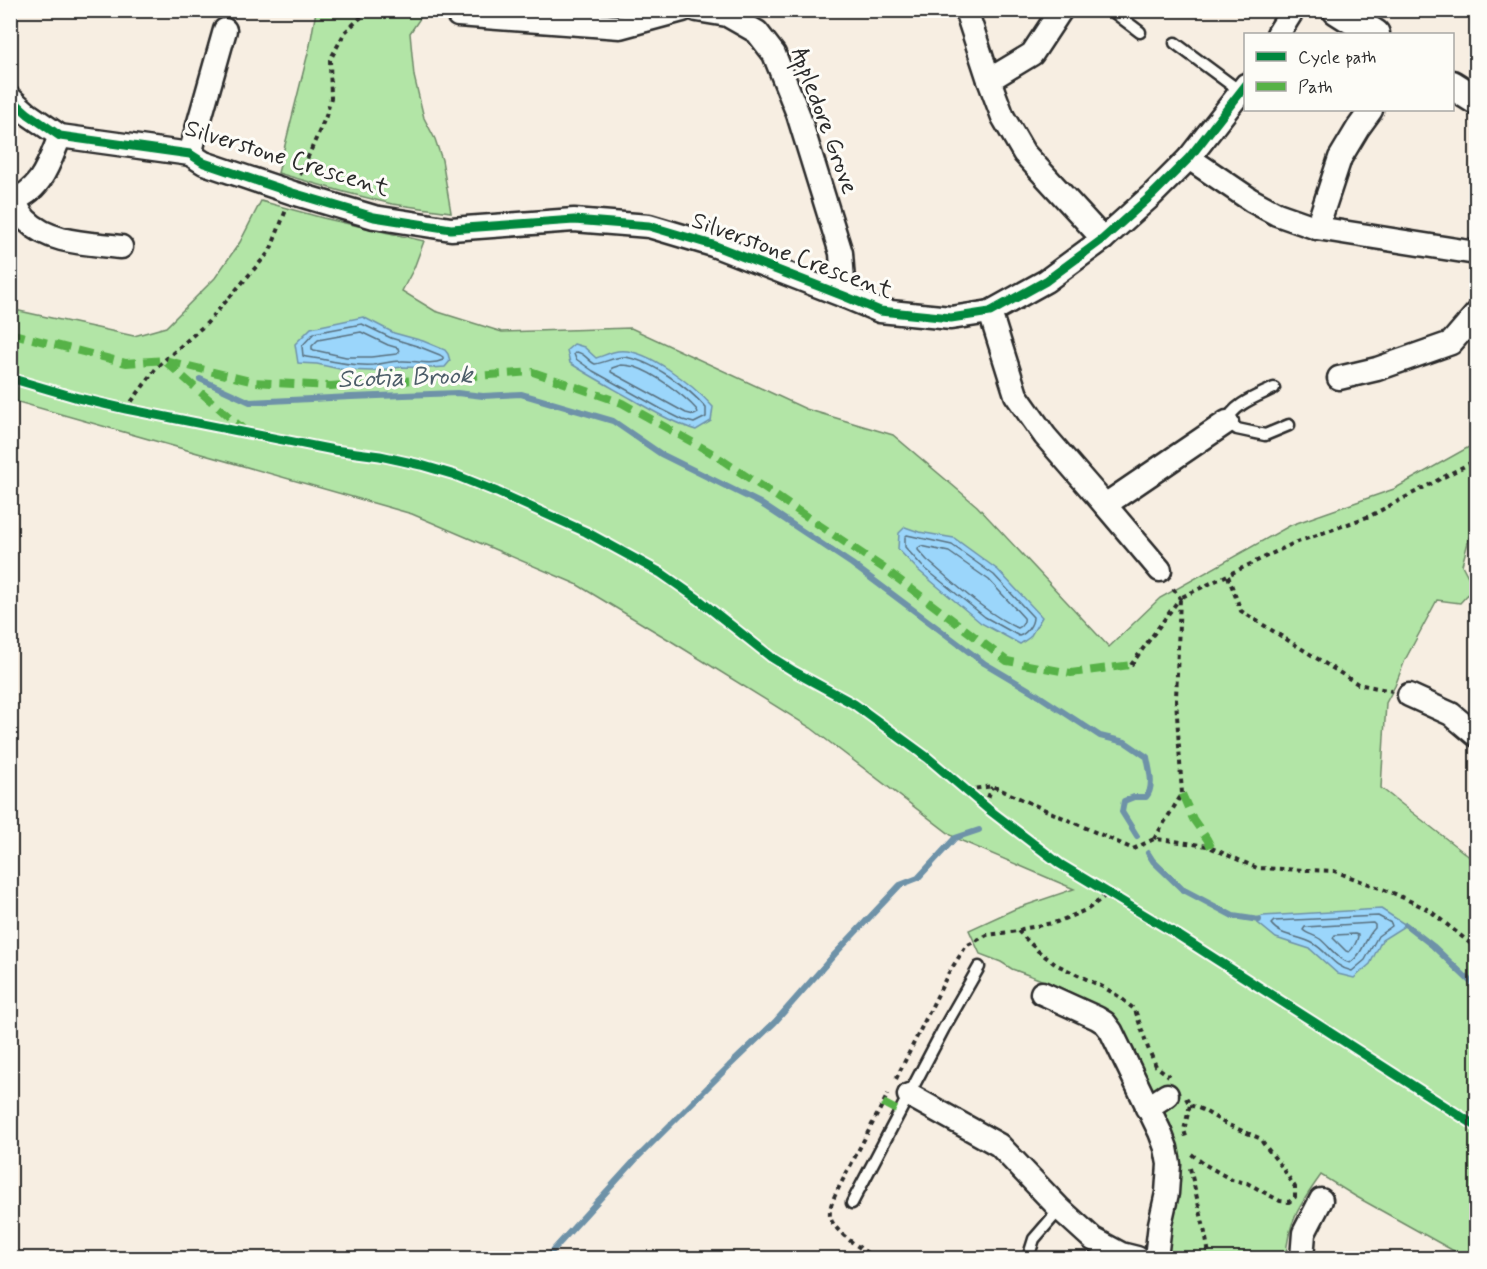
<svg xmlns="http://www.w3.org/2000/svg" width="1487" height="1269" viewBox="0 0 1487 1269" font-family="Mynerve,sans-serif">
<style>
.green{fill:#b2e5a6;stroke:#6e8868;stroke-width:1.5}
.water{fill:#9bd6fb;stroke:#6e92a8;stroke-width:1.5}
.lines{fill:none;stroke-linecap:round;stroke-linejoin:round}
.shore{stroke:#586f7e;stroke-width:1.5}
.stream{stroke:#6e92a8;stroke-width:6}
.service-casing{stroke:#2b2b2b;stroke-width:15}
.minor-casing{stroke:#2b2b2b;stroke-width:27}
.tertiary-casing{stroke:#2b2b2b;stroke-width:33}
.path{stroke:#2b2b2b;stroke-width:4;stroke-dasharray:4.5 4.5;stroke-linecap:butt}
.service{stroke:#fdfcf7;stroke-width:10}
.minor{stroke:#fdfcf7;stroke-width:22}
.tertiary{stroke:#fdfcf7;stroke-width:28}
.quiet{stroke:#56b246;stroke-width:8;stroke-dasharray:15 8;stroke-linecap:butt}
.cycleway-casing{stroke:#fdfcf7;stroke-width:13}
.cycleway{stroke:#00873e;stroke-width:9}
.labels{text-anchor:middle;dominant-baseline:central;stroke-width:6;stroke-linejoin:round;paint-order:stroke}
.street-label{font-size:24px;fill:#2b2b2b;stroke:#fdfcf7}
.water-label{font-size:26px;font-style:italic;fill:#4d5e69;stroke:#fdfcf7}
</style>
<rect width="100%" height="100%" fill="#f7eee2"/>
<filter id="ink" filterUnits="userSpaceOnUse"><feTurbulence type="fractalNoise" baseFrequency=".0167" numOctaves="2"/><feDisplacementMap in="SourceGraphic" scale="12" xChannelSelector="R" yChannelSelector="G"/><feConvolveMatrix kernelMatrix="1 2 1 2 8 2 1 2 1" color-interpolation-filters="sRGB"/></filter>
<g filter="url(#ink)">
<g class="green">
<polygon points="316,11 425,11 410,33 414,76 424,118 435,139 442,160 451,212 392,204 344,192 278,173 310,45"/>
<path d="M261,201l62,17 101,23 -10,27 -12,23 33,20 67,21 129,-4 175,81 87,26 84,71 132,141 51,-49 131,-73 103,-36 82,-46v69l-14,53 12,23 -14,15 -23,-3 -32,60 -10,26 -9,17 -5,85 95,74v396h-7l-8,-3 -106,-59 -34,-21c-20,28 -34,48 -35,83h-118v-31l-14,-131 -25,-53 -11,-21 -53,-30 -26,-13 -27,-10 -11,-7 -21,-8 -11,-24 46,-21 59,-20 -119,-51 -144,-110 -140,-87 -95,-57 -164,-70 -401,-114 -1,-91 124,27 32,-9 49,-49 25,-36z"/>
</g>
<g class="water">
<polygon points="363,317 394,333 423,341 445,350 448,354 450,361 445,367 431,368 402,367 372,371 344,370 317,364 298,363 295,344 311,328"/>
<path d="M574,344l10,3 12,11c7,-2 15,-6 22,-7 29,-4 77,36 95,56l-2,14 -15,9c-23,-7 -44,-19 -64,-31 -21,-12 -42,-23 -62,-36l-3,-13z"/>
<polygon points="905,527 919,532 954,538 998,570 1042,617 1030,637 1020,644 981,623 918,570 898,549 899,533"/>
<polygon points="1381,909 1406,925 1382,940 1370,964 1354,978 1338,974 1310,949 1276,938 1253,919 1263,916"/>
</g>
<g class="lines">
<g class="shore">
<path d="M362,324l29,14 29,9 20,8 3,2v3c-13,6 -29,0 -42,1 -10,0 -19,3 -28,4 -18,1 -34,-2 -52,-6 -6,-1 -12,-1 -18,-3l-1,-10 12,-13z"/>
<polygon points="361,332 388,345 398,348 399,352 397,354 371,357 346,357 314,350 312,349 312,346 318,340"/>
<path d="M576,352c8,0 12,9 19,12 9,-1 19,-7 28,-7 27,2 66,31 83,51v9l-12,6 -11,-3 -22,-11 -68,-38 -17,-12 -2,-5z"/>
<path d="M621,365c4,0 10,1 14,2 19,6 49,28 62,43l1,3 -4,2 -8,-2 -75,-41 1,-4z"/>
<path d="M907,535l45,10 42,30 39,42c0,8 -7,17 -14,19l-34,-19 -63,-51 -17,-19v-10z"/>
<path d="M921,546l28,6 40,28 35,38c1,3 -2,9 -6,10 -32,-14 -64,-45 -91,-68l-9,-10v-2z"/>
<path d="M1378,916l13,7 1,3 -14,10 -13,24 -13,11c-20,-5 -23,-18 -38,-27 -14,-9 -32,-6 -43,-20l3,-3z"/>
<path d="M1373,923l2,2v3c-11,11 -11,25 -25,35 -12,-3 -20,-16 -30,-24 -6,-4 -13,-5 -17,-9l2,-3z"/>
<path d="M1355,934l3,1c0,5 -5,14 -9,17l-3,-1 -13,-13 2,-3z"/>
</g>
<g class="stream">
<path d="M200,379l50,23 101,-5 106,-4 26,3 38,-2 92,27 48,33 99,49 92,61 132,99 49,29 67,44 25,6 22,15c2,12 8,30 -1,40h-12l-10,4 -2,11 15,24"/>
<polyline points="1148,853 1153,861 1182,889 1233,916 1259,920"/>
<polyline points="1406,925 1433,946 1476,987"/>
<polyline points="546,1258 637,1158 729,1066 775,1022 835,954 900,885 918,878 955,838 979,830"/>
</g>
<defs>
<g id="service">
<polyline points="1111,10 1140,32"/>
<polyline points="1175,43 1241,92"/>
<path d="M1274,388c-16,8 -41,16 -47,34l10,7 28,6 24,-10"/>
<polyline points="852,1203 944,1028 979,967"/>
<polyline points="1028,1258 1034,1239 1060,1209"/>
</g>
<g id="minor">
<polyline points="697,10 727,15 757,32 774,54 798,114 841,253 844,296"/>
<polyline points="966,10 989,80 1003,117 1024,153 1103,239"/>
<polyline points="458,15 620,27 683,10"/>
<polyline points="1278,34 1293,10"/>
<polyline points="989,80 1032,54 1061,10"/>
<polyline points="10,98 28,114 60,136 190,154 204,163 293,193 374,217 451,229 574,220 649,226 713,245 844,296 880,311 951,318 990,312 1046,281 1103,239 1152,195 1189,158 1246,85"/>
<polyline points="190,154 225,30"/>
<polyline points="1189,158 1251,200 1277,214 1317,228 1476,253"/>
<path d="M10,200c31,-6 40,-40 50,-64"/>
<path d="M14,200c3,6 7,15 12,20 24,24 63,23 95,27"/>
<polyline points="1317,228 1340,158 1358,128 1371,110"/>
<polyline points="990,312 1016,395 1045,436 1105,505 1227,422"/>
<polyline points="1339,378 1377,369 1451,343 1476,314"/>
<polyline points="1105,505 1160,570"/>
<polyline points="1409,695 1451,714 1476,735"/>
<polyline points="1042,993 1097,1018 1105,1023 1111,1031 1160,1132 1166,1148 1169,1164 1167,1193 1160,1224 1156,1258"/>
<polyline points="909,1095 999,1145 1060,1209 1093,1239 1121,1254 1137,1258"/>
<polyline points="1147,1108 1167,1095"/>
<polyline points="1302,1258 1304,1233 1321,1200"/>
</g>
<g id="tertiary">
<polyline points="1337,10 1375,34"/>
<polyline points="1452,85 1476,100"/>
</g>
</defs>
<use href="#service" class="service-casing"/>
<use href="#minor" class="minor-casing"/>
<use href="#tertiary" class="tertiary-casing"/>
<g class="path">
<polyline points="300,175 326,116 331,98 330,60 345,32 369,10"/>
<polyline points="126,409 158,366 207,323 270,251 286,210"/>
<polyline points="1228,576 1241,611 1358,684 1392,691"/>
<polyline points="1131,665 1180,598 1171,586"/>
<polyline points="967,790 992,786 1133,849 1154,839 1167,840 1207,846 1257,868 1334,871 1393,893 1429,910 1476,948"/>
<polyline points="985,806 992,787"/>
<polyline points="1154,839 1182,794 1176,699 1180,598 1292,544 1370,516 1476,460"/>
<polyline points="1018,931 1038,951 1055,964 1105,988 1121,998 1135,1010 1148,1048 1156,1066 1169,1076"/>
<polyline points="896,1079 948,974 966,946 987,935 1018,931 1022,929 1057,922 1088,909 1109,893"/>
<polyline points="1186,1098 1190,1105 1184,1130 1187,1140"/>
<polyline points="1190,1105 1203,1110 1226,1124 1259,1138 1282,1167 1295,1187 1295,1197 1289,1202 1280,1201 1247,1183 1232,1180 1204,1164 1190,1153"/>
<polyline points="1190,1168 1204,1228 1209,1254 1211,1258"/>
<path d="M875,1258c-13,-9 -42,-26 -45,-42 -1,-8 3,-16 6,-23l52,-99"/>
</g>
<use href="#service" class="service"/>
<use href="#minor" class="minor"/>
<use href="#tertiary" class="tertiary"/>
<g class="quiet">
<polyline points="10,333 126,363 164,360 254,382 331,386 533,372 622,403 710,452 885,569 1007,661 1071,673 1131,665"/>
<polyline points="166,362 243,429"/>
<polyline points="1182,794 1193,819 1207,839 1211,847"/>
<polyline points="883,1103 900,1112"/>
</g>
<defs>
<g id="cycleway">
<polyline points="10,98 28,114 60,136 190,154 204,163 293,193 374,217 451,229 574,220 649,226 713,245 844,296 880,311 951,318 990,312 1046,281 1103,239 1152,195 1189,158 1246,85"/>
<polyline points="10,378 78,398 126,409 334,450 380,456 421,465 455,475 497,492 586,532 661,573 698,599 771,657 795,672 854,704 928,758 988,809 1060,864 1178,935 1476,1126"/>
</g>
</defs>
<use href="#cycleway" class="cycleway-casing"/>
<use href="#cycleway" class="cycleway"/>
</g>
</g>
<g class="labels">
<g class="street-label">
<text transform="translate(824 121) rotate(70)">Appledore Grove</text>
<text transform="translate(287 159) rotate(17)">Silverstone Crescent</text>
<text transform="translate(792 256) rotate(20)">Silverstone Crescent</text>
</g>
<g class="water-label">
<text transform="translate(405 378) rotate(-2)">Scotia Brook</text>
</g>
</g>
<rect width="1487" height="1269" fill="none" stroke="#fdfcf7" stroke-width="36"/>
<rect x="18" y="18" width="1451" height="1233" fill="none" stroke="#2b2b2b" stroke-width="2" filter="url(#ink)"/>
<rect x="1244" y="33" width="210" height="78" fill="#fdfcf7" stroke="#a9a8a5" stroke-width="1.5"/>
<rect x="1256" y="52" width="30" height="9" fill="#00873e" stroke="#a9a8a5" stroke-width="1.5"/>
<text x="1298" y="63" font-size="18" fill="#2b2b2b">Cycle path</text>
<rect x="1256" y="82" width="30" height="9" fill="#56b246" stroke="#a9a8a5" stroke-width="1.5"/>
<text x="1298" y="93" font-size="18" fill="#2b2b2b">Path</text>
</svg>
